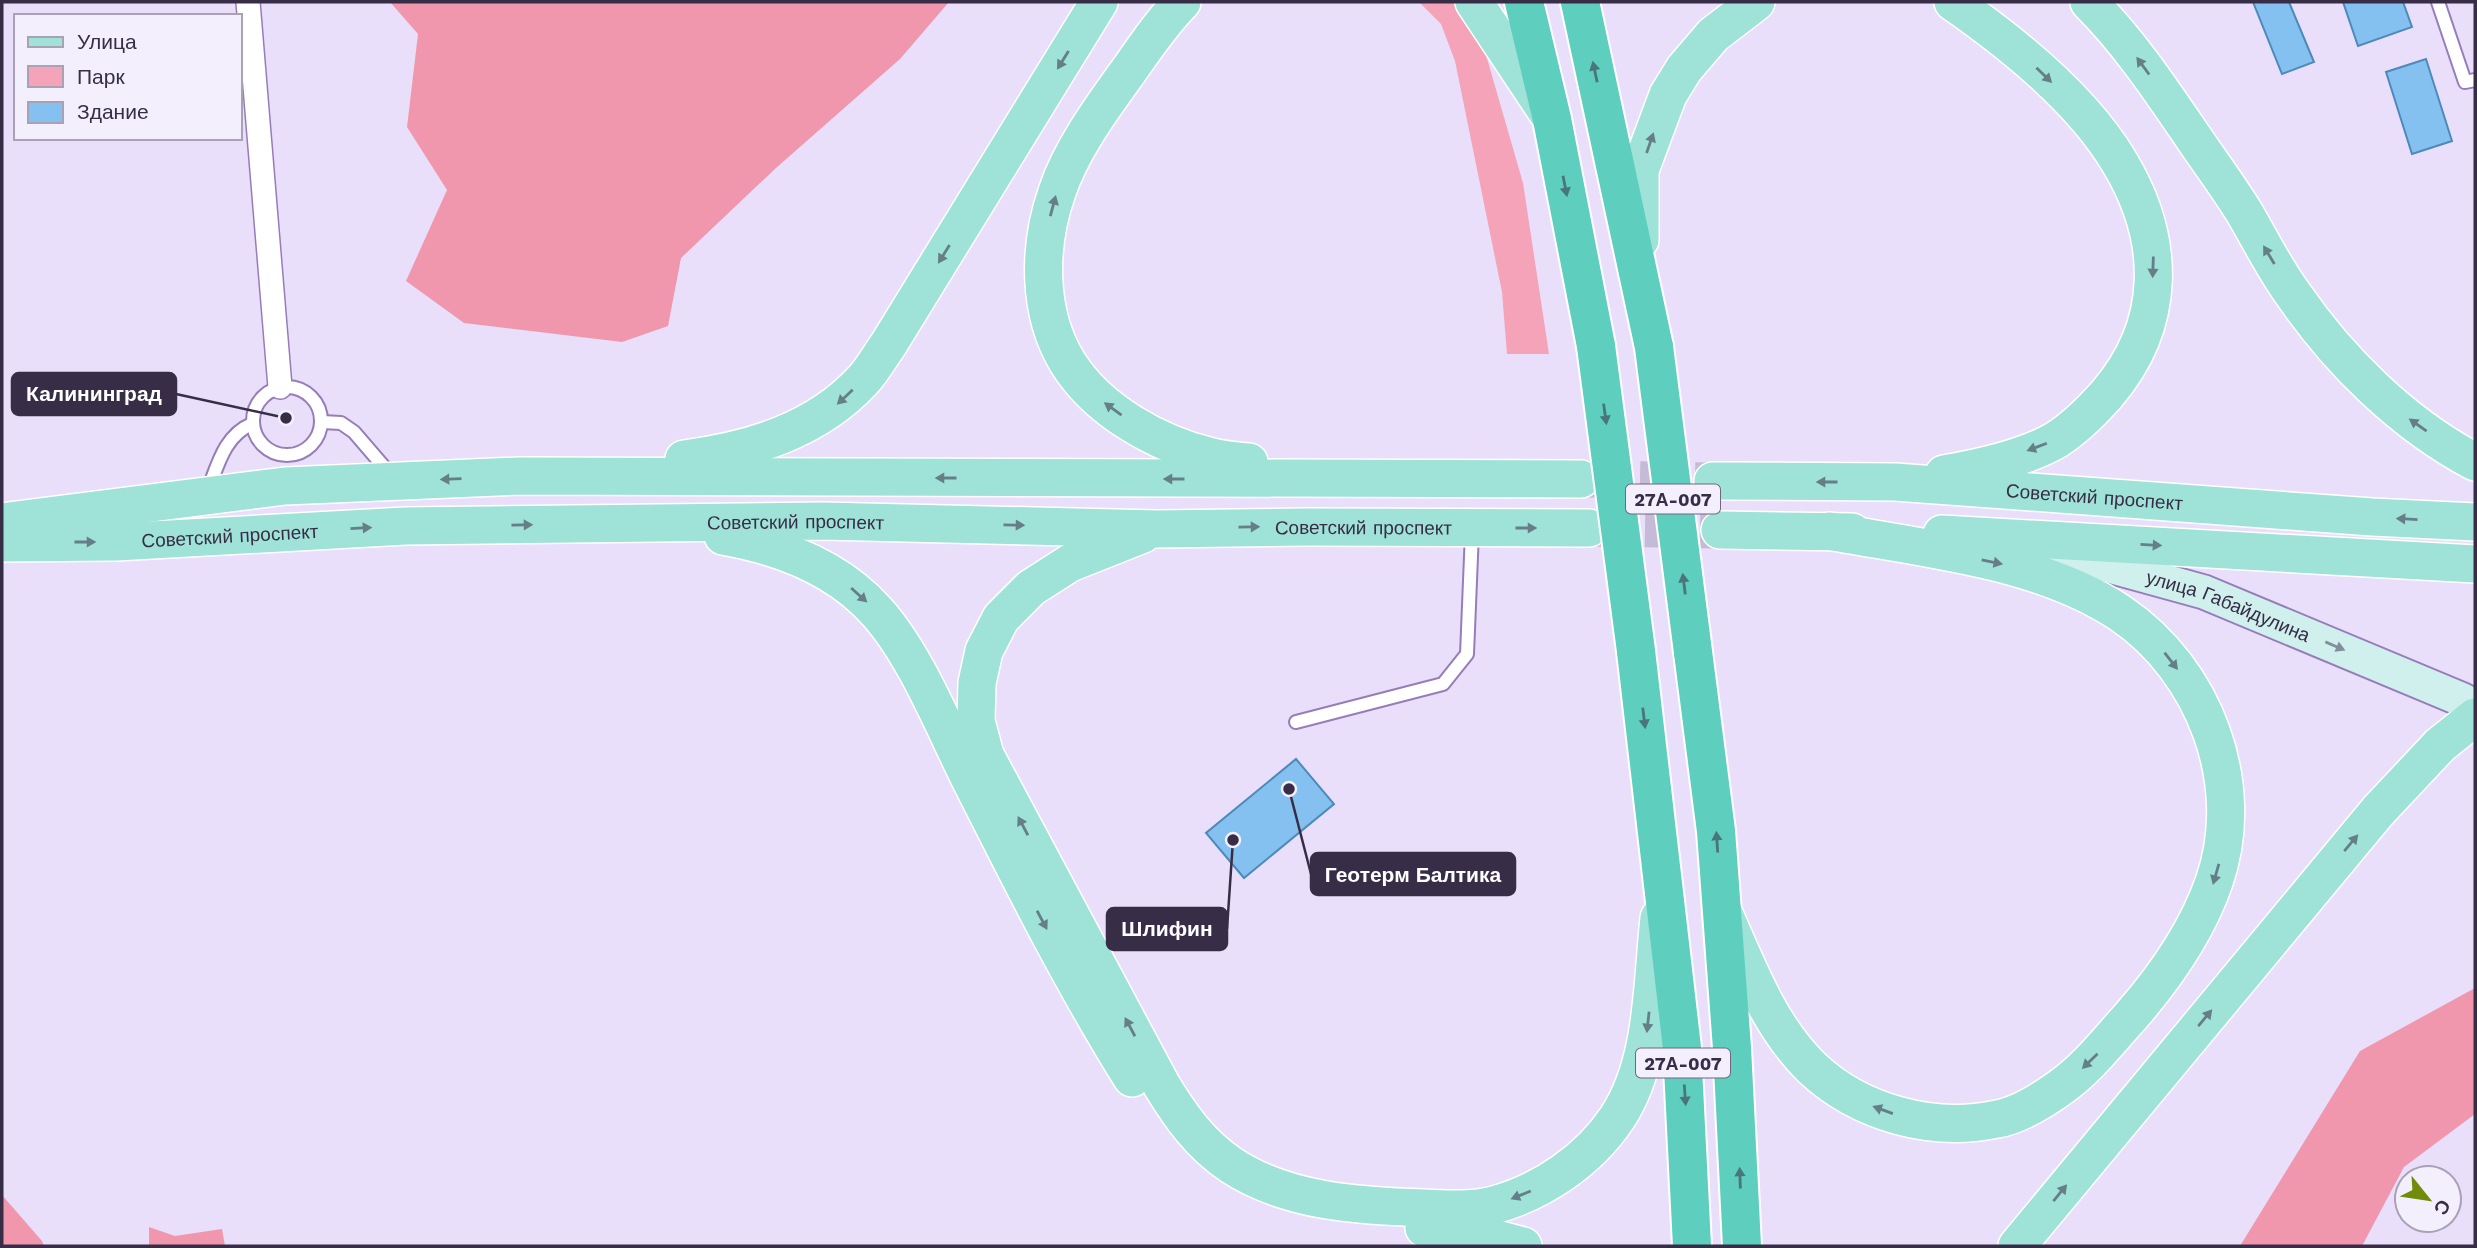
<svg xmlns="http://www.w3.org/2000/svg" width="2477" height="1248" viewBox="0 0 2477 1248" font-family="'Work Sans',sans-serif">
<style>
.green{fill:#f5a3b8}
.forest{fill:#f097ae}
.building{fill:#84c1f1;stroke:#4e8ab7;stroke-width:2}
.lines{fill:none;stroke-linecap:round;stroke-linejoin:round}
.primary-tunnel{stroke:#c6bbd6;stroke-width:37;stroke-dasharray:37 18;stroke-linecap:butt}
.lane-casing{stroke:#967db9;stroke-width:16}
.street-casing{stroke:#967db9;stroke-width:26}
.secondary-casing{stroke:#967db9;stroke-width:37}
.primary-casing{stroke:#fff;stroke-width:40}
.highway-casing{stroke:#fff;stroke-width:42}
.lane{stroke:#fff;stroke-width:12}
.street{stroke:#fff;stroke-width:23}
.secondary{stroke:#cff0ec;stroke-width:33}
.primary{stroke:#9ee2d8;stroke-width:37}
.highway{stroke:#5ecebe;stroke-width:38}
.highway-bridge-casing{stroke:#fff;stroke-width:42;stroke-linecap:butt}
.highway-bridge{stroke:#5ecebe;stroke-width:38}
.oneway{fill:#667e88}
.oneway2{fill:#49757d}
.oneway3{fill:#848e9a}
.labels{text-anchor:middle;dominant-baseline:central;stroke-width:5;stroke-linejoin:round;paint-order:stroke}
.shield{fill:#f4effc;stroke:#70677d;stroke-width:2}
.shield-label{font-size:18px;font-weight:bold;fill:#382d47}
.street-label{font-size:19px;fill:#382d47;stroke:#f4effc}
.leader{fill:none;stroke:#382d47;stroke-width:2.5}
.callout-dot{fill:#382d47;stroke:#f4effc;stroke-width:2.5}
.callout{fill:#382d47;stroke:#382d47;stroke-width:2.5}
.callout-label{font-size:21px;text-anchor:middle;font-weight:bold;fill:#fff}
</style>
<rect width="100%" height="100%" fill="#e9dffa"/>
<polygon class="green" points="1419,2 1459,2 1484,48 1523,183 1549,354 1507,354 1502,292 1455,61 1441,24"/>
<g class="forest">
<polygon points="390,2 949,2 900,59 776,168 681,258 668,326 622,342 464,323 406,281 447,190 407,127 418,34"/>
<polygon points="2475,988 2475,1114 2404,1167 2362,1246 2240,1246 2360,1051"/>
<polygon points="2,1195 42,1241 44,1246 2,1246"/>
<polygon points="149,1227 175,1236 222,1229 225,1246 149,1246"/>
</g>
<g class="building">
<polygon points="2253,2 2289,2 2314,62 2282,74"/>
<polygon points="2343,2 2403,2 2412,27 2358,46"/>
<polygon points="2426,59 2452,141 2412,154 2386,72"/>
<polygon points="1296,759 1334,804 1244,878 1206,833"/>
</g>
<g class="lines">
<g class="primary-tunnel">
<polyline points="1585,479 1713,481"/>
<polyline points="1590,528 1720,530"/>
</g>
<defs>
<g id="lane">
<polyline points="2438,2 2465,82 2475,80"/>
<circle cx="287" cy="421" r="34"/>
<polyline points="322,422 341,423 354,432 391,475"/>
<path d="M208,490c10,-26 17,-55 44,-66"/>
<polyline points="1296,722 1443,684 1467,654 1472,532"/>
</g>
<polyline id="street" points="248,2 280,387"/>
<g id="secondary">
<path id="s1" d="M2055,551l149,41 259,108"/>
</g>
<g id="primary">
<path d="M1182,2c-21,21 -38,47 -55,71 -26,36 -56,77 -70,119 -19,54 -20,121 11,171 30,48 90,81 144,94 12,3 25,4 37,5"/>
<polyline points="1474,2 1547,112"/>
<path d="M2089,2c40,40 72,88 104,135 17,25 35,49 51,75 16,27 30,56 49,82 46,67 110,130 182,168"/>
<polyline points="1640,240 1640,170 1668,95 1684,69 1713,35 1756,2"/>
<path d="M684,459c67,-9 132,-28 179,-79 10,-11 17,-24 25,-35l211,-343"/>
<path d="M1944,474c35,-6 81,-16 112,-34 19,-12 36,-29 51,-46 60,-70 59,-154 13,-231 -37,-63 -108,-120 -167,-161"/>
<path id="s2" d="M1713,481l182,1 477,35 103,5"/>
<polyline points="2,522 285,486 519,476 1581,479"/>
<polyline points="1720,530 1852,532"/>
<path d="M1143,534l-73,29 -39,25 -30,30 -17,33 -7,32 -1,38 9,34 177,331c19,31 38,58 69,79 56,37 129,41 194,43 23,1 46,3 69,-3 48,-13 95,-45 123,-87 37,-55 35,-135 42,-200"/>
<polyline points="1942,534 2475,564"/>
<path d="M723,536c57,10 114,31 154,76 38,42 67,115 93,167 51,101 102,203 162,299"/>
<path id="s3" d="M2,543l114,-1 289,-16 418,-5 334,8 149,-2 283,1"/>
<path d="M1724,914c24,54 45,112 88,154 48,45 121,65 185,51 23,-4 46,-19 64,-32 27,-19 48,-47 70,-71 34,-39 66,-85 83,-134 34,-97 -9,-212 -94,-269 -81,-54 -196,-64 -291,-82"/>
<polyline points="1424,1228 1489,1237 1523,1246"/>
<polyline points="2017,1246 2378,811 2440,745 2475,717"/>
</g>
<g id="highway">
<polyline points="1524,2 1552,119 1596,346"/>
<polyline points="1580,2 1654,347"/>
<polyline points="1636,651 1682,1048 1692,1246"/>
<polyline points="1693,652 1716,831 1732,1048 1742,1246"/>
</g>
</defs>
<use href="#lane" class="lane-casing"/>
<use href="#street" class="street-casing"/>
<use href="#secondary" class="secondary-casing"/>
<use href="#primary" class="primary-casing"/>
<use href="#highway" class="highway-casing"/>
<use href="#lane" class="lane"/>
<use href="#street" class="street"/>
<use href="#secondary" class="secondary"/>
<use href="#primary" class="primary"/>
<use href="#highway" class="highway"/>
<defs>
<g id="highway-bridge">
<polyline points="1596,346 1636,651"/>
<polyline points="1654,347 1693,652"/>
</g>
</defs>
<use href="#highway-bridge" class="highway-bridge-casing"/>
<use href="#highway-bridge" class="highway-bridge"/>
</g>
<defs><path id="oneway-solid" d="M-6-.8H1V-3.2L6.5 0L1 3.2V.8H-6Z" transform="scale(1.75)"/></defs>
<g class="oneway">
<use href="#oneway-solid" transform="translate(1063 60) rotate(122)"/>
<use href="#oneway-solid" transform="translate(2143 66) rotate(-126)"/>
<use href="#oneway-solid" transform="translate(2044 75) rotate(44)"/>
<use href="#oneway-solid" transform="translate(1650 143) rotate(-71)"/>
<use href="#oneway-solid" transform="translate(1053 206) rotate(-75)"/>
<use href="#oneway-solid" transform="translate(944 254) rotate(122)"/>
<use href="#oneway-solid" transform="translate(2269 255) rotate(-121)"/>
<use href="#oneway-solid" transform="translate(2153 267) rotate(92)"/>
<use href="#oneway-solid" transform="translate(845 397) rotate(137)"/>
<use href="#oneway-solid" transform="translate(1113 409) rotate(-144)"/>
<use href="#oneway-solid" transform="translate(2418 425) rotate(-145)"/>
<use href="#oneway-solid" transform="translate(2037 447) rotate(159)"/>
<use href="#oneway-solid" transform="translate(946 478) rotate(-180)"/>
<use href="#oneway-solid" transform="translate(451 479) rotate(178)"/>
<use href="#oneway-solid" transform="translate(1174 479) rotate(-180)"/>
<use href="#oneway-solid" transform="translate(1827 482) rotate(-180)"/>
<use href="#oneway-solid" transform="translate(2407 519) rotate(-177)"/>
<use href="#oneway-solid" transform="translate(522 525) rotate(-1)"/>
<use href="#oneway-solid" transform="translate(1014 525) rotate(1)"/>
<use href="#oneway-solid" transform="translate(1249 527) rotate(-1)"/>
<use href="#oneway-solid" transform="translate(361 528) rotate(-3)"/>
<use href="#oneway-solid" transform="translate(1526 528)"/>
<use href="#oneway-solid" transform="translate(85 542)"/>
<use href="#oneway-solid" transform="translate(2151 545) rotate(3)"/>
<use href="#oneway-solid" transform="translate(1992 562) rotate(11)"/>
<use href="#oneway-solid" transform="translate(859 595) rotate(42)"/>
<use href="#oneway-solid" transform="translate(2171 661) rotate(52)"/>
<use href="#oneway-solid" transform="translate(1023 826) rotate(-118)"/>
<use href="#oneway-solid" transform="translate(2351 843) rotate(-50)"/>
<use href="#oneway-solid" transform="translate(2216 874) rotate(106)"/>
<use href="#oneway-solid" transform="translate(1042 920) rotate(62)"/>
<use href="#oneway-solid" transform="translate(2205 1018) rotate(-50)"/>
<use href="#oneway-solid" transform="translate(1648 1022) rotate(96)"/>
<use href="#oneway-solid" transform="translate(1130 1027) rotate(-118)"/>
<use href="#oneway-solid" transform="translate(2090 1061) rotate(136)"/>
<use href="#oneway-solid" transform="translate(1883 1110) rotate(-160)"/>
<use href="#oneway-solid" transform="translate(2060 1193) rotate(-51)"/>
<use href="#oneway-solid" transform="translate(1521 1195) rotate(158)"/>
</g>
<g class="oneway2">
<use href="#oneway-solid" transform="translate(1595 72) rotate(-102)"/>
<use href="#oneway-solid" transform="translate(1565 186) rotate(79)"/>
<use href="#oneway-solid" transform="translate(1605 414) rotate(82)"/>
<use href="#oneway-solid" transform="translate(1684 584) rotate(-97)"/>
<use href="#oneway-solid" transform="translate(1644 718) rotate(83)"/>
<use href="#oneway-solid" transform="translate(1717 842) rotate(-94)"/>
<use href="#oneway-solid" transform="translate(1685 1095) rotate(86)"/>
<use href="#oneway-solid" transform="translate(1740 1178) rotate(-92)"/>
</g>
<use class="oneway3" href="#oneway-solid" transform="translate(2335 646) rotate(23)"/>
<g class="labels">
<g class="shield">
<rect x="1626" y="484.5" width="94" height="29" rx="5"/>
<rect x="1636" y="1048.5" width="94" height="29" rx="5"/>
</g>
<g class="shield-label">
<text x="1673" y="499">27А-007</text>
<text x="1683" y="1063">27А-007</text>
</g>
<g class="street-label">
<text stroke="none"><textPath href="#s2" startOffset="382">Советский проспект</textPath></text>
<text stroke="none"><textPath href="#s3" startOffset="794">Советский проспект</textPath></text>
<text stroke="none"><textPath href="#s3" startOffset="1362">Советский проспект</textPath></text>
<text stroke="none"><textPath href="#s3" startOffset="228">Советский проспект</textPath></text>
<text stroke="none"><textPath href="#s1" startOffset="182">улица Габайдулина</textPath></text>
</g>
</g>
<path class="leader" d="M286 418L176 394M1289 789L1311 874M1233 840L1227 929"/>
<g class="callout-dot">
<circle cx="286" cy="418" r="7"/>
<circle cx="1289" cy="789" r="7"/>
<circle cx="1233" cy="840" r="7"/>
</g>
<g class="callout">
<rect x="12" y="373" width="164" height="42" rx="7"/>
<rect x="1311" y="853" width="204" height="42" rx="7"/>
<rect x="1107" y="908" width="120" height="42" rx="7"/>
</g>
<g class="callout-label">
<text x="94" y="401">Калининград</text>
<text x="1413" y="882">Геотерм Балтика</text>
<text x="1167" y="936">Шлифин</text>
</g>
<rect width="2477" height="1248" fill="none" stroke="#382d47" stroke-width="7"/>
<rect x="14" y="14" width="228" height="126" fill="#f4effc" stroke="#a9a1b4" stroke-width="2"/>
<rect x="28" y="37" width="35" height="10" fill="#9ee2d8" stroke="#a9a1b4" stroke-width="2"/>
<text x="77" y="49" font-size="21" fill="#382d47">Улица</text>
<rect x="28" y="66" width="35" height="21" fill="#f5a3b8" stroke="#a9a1b4" stroke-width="2"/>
<text x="77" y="84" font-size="21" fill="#382d47">Парк</text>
<rect x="28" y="102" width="35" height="21" fill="#84c1f1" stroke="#a9a1b4" stroke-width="2"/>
<text x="77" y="119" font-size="21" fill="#382d47">Здание</text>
<g transform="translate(2428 1199) rotate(120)"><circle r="33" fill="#f4effc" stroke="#a9a1b4" stroke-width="2"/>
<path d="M0-5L12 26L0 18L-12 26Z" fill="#708c09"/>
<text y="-10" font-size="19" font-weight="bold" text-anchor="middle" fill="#382d47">С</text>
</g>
</svg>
